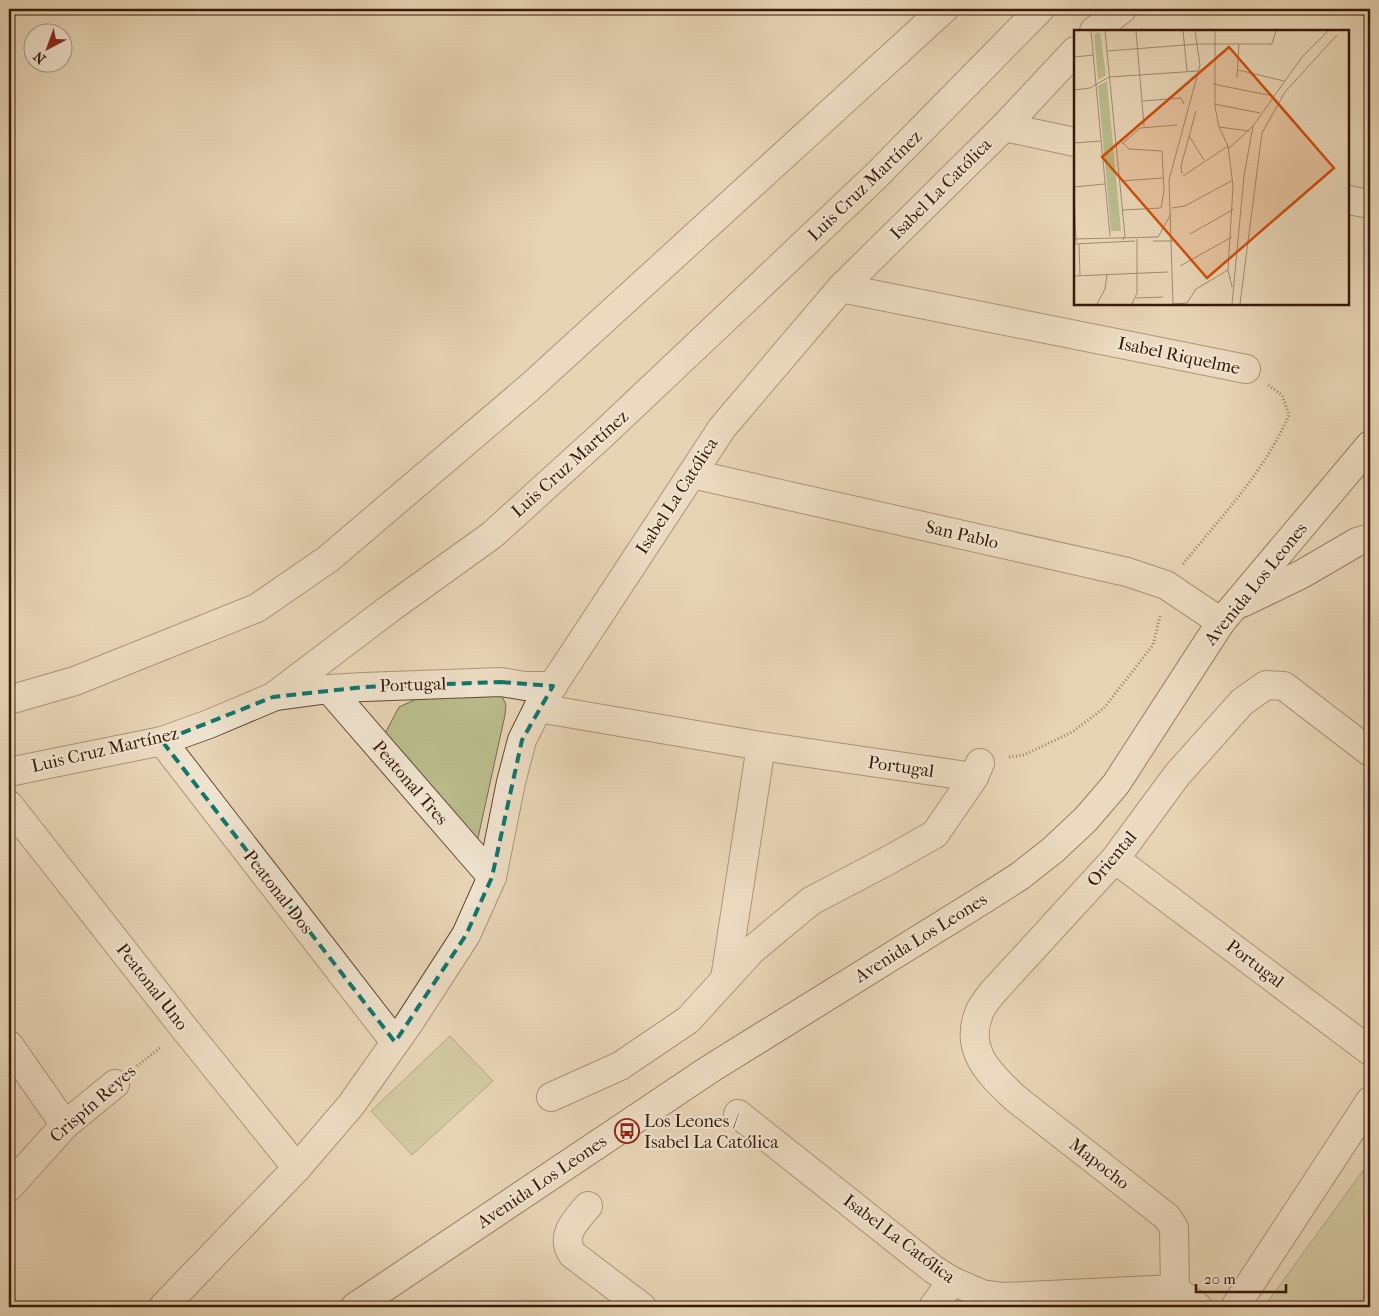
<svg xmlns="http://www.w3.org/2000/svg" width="1379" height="1316" viewBox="0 0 1379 1316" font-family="'IM FELL French Canon',serif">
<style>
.green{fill:#b9bc8b;stroke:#796a4a}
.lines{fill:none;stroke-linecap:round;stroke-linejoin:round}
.minor-casing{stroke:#644833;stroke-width:30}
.tertiary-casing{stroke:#644833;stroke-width:30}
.secondary-casing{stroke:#391908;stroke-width:30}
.path{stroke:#391908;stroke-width:3;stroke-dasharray:1 2.5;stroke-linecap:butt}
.minor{stroke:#efe3cf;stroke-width:28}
.tertiary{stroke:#efe3cf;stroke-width:28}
.secondary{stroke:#efe3cf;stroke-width:28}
.marked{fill:none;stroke:#0f766e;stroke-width:4;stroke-dasharray:10 6;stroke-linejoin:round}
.labels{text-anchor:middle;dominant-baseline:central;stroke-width:4.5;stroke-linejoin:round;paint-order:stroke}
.street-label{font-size:18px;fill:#391908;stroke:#efe3cf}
.poi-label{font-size:18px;fill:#391908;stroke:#efe3cf;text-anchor:start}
.inset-road{fill:none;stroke:#a18970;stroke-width:1}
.view{fill:#ce4f0b;fill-opacity:0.15;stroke:#ce4f0b;stroke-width:2.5}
.inset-edge{fill:none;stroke:#391908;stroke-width:2.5}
</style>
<rect width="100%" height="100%" fill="#e7d4b5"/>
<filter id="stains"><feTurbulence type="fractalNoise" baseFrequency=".004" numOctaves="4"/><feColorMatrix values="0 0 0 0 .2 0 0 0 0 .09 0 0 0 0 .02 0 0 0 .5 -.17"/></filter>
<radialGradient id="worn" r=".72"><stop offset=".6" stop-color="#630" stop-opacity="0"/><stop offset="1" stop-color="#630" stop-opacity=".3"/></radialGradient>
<g class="green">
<polygon points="500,693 506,704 505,715 476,847 382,739 399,707 423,696"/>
<polygon points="450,1036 493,1081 412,1155 371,1111"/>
<polygon points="1370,1161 1370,1288 1356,1307 1264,1307"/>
</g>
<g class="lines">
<defs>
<g id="minor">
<polyline points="1094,31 1122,9"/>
<polyline points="1004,127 1075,142"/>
<polyline points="1348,200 1370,204"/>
<polyline points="841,288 1246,369"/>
<polyline points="692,474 1127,572 1166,585 1221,622"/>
<polyline points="329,689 492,877"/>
<polyline points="277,696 329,689 364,687 501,682 525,686 553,686"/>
<polyline points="9,700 75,681 257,608 328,559 530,387 944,9"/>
<polyline points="538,708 761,746 974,777 980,763"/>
<polyline points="162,741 395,1042"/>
<polyline points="9,772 162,741 209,724 273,697 389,609 492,535 601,436 876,176 1040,9"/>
<polyline points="9,805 184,1028 297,1168"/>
<polyline points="1115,859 1370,1051"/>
<polyline points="725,979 761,746"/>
<polyline points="9,1045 65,1125"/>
<polyline points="551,1097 620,1066 688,1020 751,951 811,901 889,860 935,834 974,777"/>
<polyline points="738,1114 933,1269 952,1281 982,1294 1004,1297 1175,1289 1198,1307"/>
<polyline points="9,1187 65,1125 115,1084"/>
<path d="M588,1206c-12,14 -28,29 -16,48l70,53"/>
<path d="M1175,1289l-1,-61 -7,-11 -152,-119c-25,-24 -51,-47 -36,-85 2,-7 9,-14 13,-20l123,-134 62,-84 65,-73 24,-17 18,1 86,66"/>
<polyline points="163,1307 297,1168 351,1105 409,1023 466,935 492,877 511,782 522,740 538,708 722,428 841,288 1004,127 1075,51"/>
<polyline points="933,1307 952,1281"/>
</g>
<polyline id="tertiary" points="1235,1307 1370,1101"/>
<g id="secondary">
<polyline points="1242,603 1302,574 1357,542 1370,538"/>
<polyline points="355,1307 710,1069 984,899 1020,876 1053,850 1086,819 1116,784 1221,622 1370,445"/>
</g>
</defs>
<use href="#minor" class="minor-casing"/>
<use href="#tertiary" class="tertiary-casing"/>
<use href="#secondary" class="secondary-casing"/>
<g class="path">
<path d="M1183,564c38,-47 82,-93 106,-149l-7,-20 -14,-10"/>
<polyline points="1009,757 1024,755 1072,732 1104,708 1153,645 1160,616"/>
<polyline points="137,1066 161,1047"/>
</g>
<use href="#minor" class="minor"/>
<use href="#tertiary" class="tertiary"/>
<use href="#secondary" class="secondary"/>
</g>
<path d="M0 0H1379V1316H0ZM501,682l52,4 -31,54 -30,137 -26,58 -71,107 -233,-301 111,-44 91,-10z" fill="#e7d4b5" fill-opacity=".55" fill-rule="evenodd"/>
<path class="marked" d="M501,682l52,4 -31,54 -30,137 -26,58 -71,107 -233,-301 111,-44 91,-10z"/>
<defs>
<symbol id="bus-ring" viewBox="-11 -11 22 22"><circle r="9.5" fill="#efe3cf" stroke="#8f2418" stroke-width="1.5"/><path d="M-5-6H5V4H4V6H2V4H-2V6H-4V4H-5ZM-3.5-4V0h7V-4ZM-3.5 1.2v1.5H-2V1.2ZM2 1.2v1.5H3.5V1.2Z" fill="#8f2418"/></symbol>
</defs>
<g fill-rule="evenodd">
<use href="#bus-ring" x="613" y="1117" width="28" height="28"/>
</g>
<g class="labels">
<g class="street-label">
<text transform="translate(865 186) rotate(-44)">Luis Cruz Martínez</text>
<text transform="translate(941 189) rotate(-45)">Isabel La Católica</text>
<text transform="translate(1179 356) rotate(12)">Isabel Riquelme</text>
<text transform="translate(570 464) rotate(-42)">Luis Cruz Martínez</text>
<text transform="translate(677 496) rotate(-57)">Isabel La Católica</text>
<text transform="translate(962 535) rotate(13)">San Pablo</text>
<text transform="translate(1256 584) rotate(-51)">Avenida Los Leones</text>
<text transform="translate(413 685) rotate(-2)">Portugal</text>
<text transform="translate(105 750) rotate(-13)">Luis Cruz Martínez</text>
<text transform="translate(901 767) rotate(8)">Portugal</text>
<text transform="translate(410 783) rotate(49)">Peatonal Tres</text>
<text transform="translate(1112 859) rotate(-50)">Oriental</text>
<text transform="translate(278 892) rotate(52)">Peatonal Dos</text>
<text transform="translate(921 938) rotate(-32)">Avenida Los Leones</text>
<text transform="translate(1255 964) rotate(37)">Portugal</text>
<text transform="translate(152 987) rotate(52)">Peatonal Uno</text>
<text transform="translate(93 1104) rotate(-41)">Crispín Reyes</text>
<text transform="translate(1099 1164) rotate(38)">Mapocho</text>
<text transform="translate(542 1182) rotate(-34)">Avenida Los Leones</text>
<text transform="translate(899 1239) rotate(37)">Isabel La Católica</text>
</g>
<g class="poi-label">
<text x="644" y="1121">Los Leones /<tspan x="644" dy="21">Isabel La Católica</tspan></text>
</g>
</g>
<g transform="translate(1074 30)">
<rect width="275" height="275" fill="#e7d4b5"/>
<path d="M26,2l6,43 -8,5 -4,-46zM33,51l14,150h-10l-13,-145z" fill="#b9bc8b"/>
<path class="inset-road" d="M17,1l19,205M31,1l20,205 -2,4M62,1l8,95M109,1l4,40M141,1v76l4,20 9,19 5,40 -5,84 4,17M33,21l91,-7h74l4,-13M0,27l19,-2M164,40l46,11M163,48l2,-34M139,54l60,12M0,60l16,-2 19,-11 89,-6M68,71l39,-3 3,6M140,74l46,9M145,97l30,4M115,106l15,24M0,113l27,-2M49,113l6,6 33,2 2,40 -3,17 -38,2M48,114l18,-16 37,-3M154,119l25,-23M108,144l-1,-8 15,-55M109,146l45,-30M47,151l42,-3M0,157l31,-3M0,163l2,49M98,178l13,-2 48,-26M116,204l44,-25M0,209l84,-2 13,-23M79,211h20M0,214l61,-3M5,214l1,31M106,236l52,-29M0,246l94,-4M62,268l27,-1M23,274l8,-15 2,-14M58,274l5,-11v-54M99,274l14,-1 9,-14 32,-19M99,274l-4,-124 31,-115 -5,-34M158,274l12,-128 9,-50 49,-69 26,-26M166,274l22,-171 23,-41 52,-57"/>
<path class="view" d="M155,17l105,121 -127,110 -105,-121z"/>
<rect width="275" height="275" class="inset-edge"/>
</g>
<rect width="1379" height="1316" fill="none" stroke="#e7d4b5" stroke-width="30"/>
<rect x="10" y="10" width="1359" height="1296" fill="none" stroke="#391908" stroke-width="2.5"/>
<rect x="15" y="15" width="1349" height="1286" fill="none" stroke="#391908"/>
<g transform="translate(48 48) rotate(221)"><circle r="24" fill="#efe3cf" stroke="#a6927f"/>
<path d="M0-4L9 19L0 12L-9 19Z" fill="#8f2418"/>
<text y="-8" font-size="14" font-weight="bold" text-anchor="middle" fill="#391908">N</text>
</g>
<path d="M1196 1284v8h90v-8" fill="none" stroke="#391908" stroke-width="2.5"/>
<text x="1204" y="1284" font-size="15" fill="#391908" stroke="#efe3cf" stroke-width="4" paint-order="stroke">20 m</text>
<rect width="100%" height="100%" filter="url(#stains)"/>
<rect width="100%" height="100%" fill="url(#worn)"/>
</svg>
